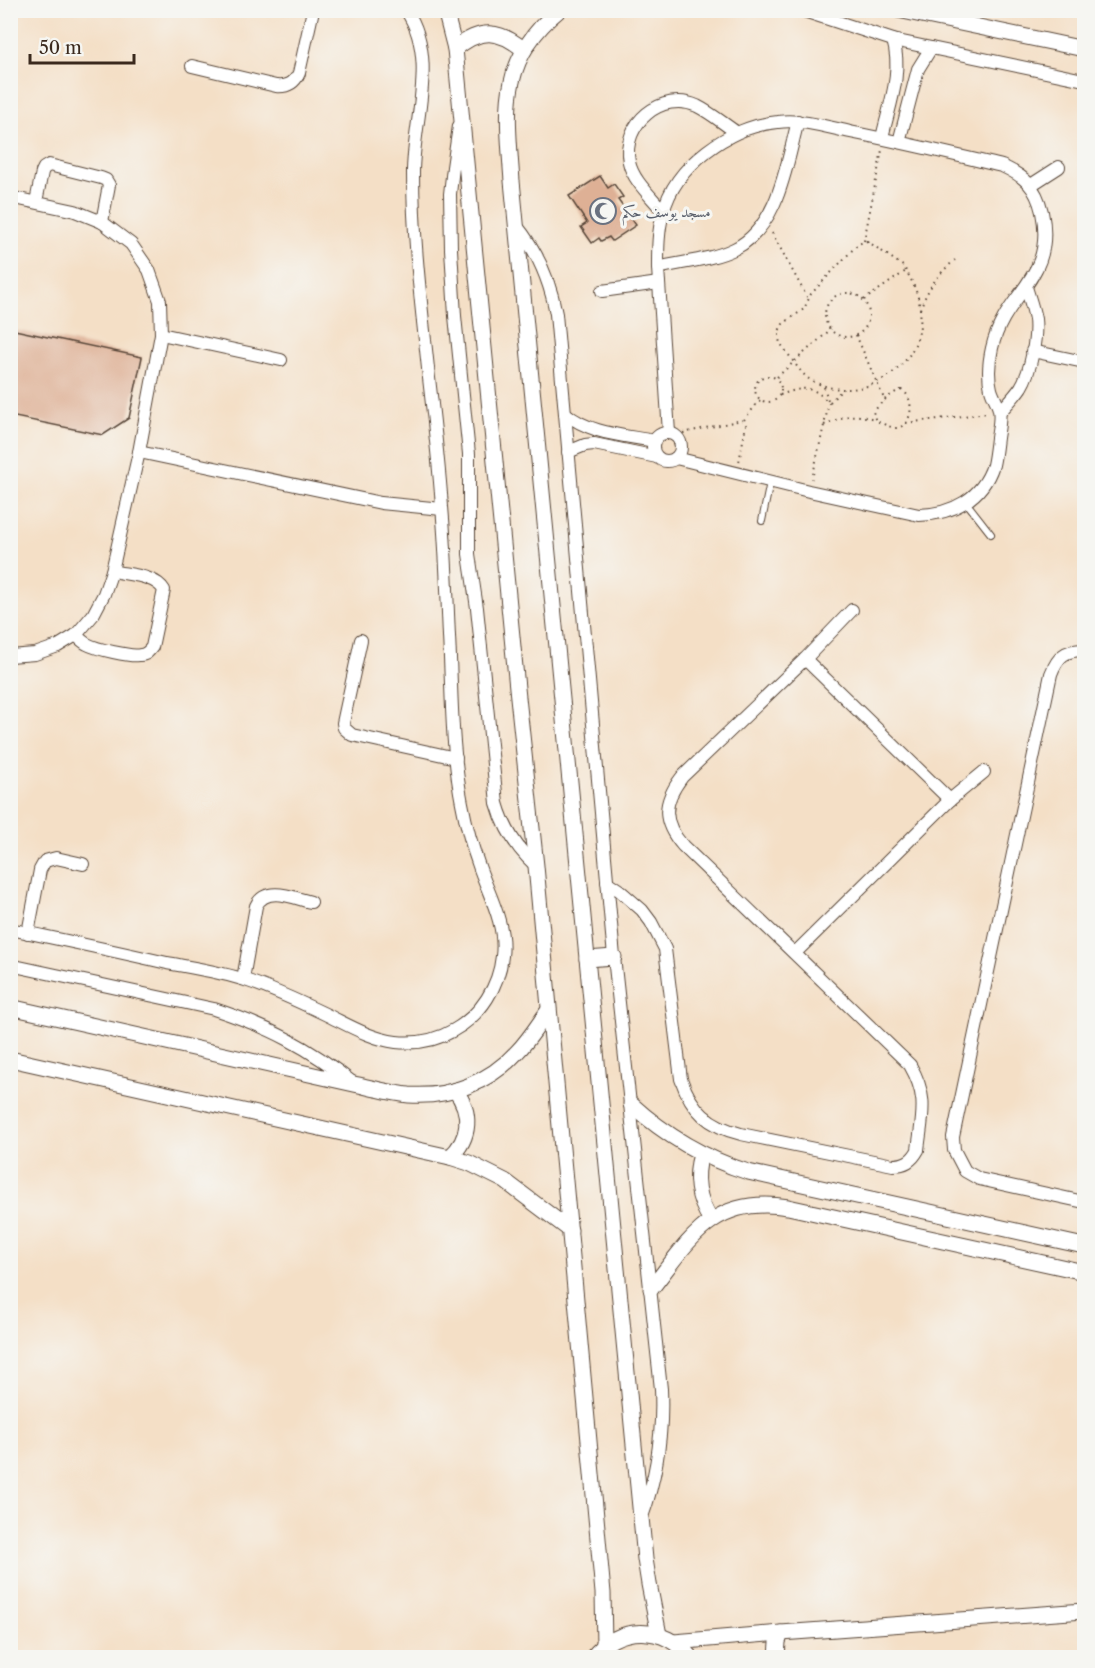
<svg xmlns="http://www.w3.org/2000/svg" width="1095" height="1668" viewBox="0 0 1095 1668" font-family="'Libre Caslon Text',Amiri,serif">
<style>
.building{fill:#deb095}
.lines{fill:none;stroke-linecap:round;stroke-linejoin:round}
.service-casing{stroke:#574537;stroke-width:8}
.minor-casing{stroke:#574537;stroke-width:14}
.tertiary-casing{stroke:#574537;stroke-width:17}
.path{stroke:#574537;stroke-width:2;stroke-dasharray:1.5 4.5;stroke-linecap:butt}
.service{stroke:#fff;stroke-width:6}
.minor{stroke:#fff;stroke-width:12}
.tertiary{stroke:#fff;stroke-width:15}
.labels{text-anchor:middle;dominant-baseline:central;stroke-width:6;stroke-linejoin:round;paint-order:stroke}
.worship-label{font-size:15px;fill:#5b616d;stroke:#f6f6f2;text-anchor:start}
</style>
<rect width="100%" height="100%" fill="#f6f6f2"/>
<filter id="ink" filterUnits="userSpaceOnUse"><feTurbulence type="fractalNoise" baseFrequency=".0167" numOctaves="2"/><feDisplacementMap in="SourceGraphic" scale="12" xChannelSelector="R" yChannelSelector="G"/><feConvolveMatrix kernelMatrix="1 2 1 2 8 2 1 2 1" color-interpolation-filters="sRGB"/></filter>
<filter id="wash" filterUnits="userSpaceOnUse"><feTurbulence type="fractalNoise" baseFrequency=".008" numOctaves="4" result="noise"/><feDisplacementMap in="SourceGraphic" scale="24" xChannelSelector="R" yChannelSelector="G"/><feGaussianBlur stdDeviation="1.35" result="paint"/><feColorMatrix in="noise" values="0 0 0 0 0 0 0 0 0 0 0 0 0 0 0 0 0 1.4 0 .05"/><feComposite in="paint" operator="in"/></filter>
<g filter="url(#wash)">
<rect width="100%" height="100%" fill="#f4dfc6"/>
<g id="blocks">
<g class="building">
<polygon points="600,176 608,188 614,184 623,197 618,200 636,225 612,241 609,237 601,241 599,238 592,243 581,227 587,223 569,196"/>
<polygon points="10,329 142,357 129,418 103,435 10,416"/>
</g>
</g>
</g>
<g filter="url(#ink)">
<use href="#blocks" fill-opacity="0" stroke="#574537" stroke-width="1.5"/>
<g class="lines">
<defs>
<g id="service">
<polyline points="966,502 991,534"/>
<polyline points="762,521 770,482"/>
</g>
<g id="minor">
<polyline points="801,10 893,40 1084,80"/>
<path d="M192,66l84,20c11,1 18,-2 23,-13l14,-63"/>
<path d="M459,126l-6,41 -3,27 1,55 4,67 14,138v100l8,54 20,195c7,25 19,45 39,63"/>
<path d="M882,138c7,-32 21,-65 11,-98"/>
<polyline points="899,142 918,69 931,48"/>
<polyline points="1031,185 1059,167"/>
<polyline points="10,197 75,211 102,222 131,244 149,270 160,301 161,334 139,452 112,571 104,594 93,615 76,635 58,646 35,654 10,656"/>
<polyline points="36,202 42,172 44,168 49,165 101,178 106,180 109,185 102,222"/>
<path d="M663,211c-12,-15 -30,-30 -34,-49 -8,-38 33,-72 68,-56 14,7 27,18 39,26"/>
<path d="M516,225c22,27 34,55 40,89l58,643 47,432c2,44 -4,86 -19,128"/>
<path d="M658,268c24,-6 53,-8 76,-19 45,-22 52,-84 64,-128"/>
<polyline points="602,291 659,283"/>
<polyline points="161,334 281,360"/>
<polyline points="1032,351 1084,362"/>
<path d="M1000,412c7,-8 15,-16 21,-25 10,-16 16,-50 14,-68 -2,-11 -6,-22 -9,-32"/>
<path d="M565,413c25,21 58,22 89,28"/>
<circle cx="667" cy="447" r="14"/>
<path d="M669,433l-11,-165c0,-19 0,-37 5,-55 12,-48 67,-87 115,-91 24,-3 49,5 72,10 51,10 101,22 152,34 22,10 34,20 40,46 14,68 -37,79 -50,136 -3,13 -4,29 -1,41 2,8 7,14 8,21 2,8 -1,20 -2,28 -1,8 -2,18 -4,27 -11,34 -41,49 -74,50l-110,-24 -133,-33"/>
<polyline points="139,452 381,503 442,509"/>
<polyline points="568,452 585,445 594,444 657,457"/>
<path d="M76,635c3,3 7,7 11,9 9,5 44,13 53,11 6,0 9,-4 12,-8l12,-57c-9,-15 -35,-15 -52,-19"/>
<polyline points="361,640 343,723 344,728 352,735 456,758"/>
<path d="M1084,650c-19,0 -26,6 -33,24l-98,463 1,13 11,21 14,8 105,23"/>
<polyline points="805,659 950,800"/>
<path d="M607,882l12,8 23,20 9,12 14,27 16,130c11,32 28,47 60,55l152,31c12,0 19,-4 25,-15 4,-35 11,-52 -8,-85l-227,-219c-21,-24 -21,-43 -1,-69l123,-118 47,-49"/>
<path d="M10,929c53,11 105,22 157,34 27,5 55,9 81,18 27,9 52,21 77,33 23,11 46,25 71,28 20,2 41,-2 58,-12 27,-15 45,-44 48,-74 4,-31 -12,-59 -22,-87 -8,-22 -14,-44 -18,-66 -11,-55 -10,-112 -13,-167 -2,-43 -3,-86 -7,-129 -3,-43 -8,-86 -13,-129 -7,-68 -16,-136 -16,-205 0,-53 26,-115 -7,-163"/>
<polyline points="28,933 40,870 45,861 56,858 83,864"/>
<polyline points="795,953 950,800 984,772"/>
<path d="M10,965l204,44c55,18 95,38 139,74"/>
<path d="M243,979l13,-73c10,-21 38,-8 55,-4"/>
</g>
<g id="tertiary">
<polyline points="445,10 455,49 517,688 536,866 603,1593 604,1645"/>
<path d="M559,10c-61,50 -52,101 -47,171l133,1378 4,25 10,51"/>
<polyline points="898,10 1084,49"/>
<path d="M455,49c25,-21 44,-20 69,1"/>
<polyline points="587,959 614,957"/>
<path d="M10,1007l344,77c18,4 37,9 55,11 41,3 81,-13 108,-43 12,-12 21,-27 31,-41"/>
<polyline points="10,1059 450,1157 469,1163 505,1181 570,1230"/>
<path d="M631,1104c35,32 72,54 117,68l336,74"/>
<path d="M701,1154c-7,24 -4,45 10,66"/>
<path d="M450,1157c21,-19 22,-45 5,-67"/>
<path d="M651,1289c40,-51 63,-94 137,-82l296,65"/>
<polyline points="674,1642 781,1633 1084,1611"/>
<path d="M592,1658c27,-35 72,-33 99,0"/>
<polyline points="777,1658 778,1642 781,1633"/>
</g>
</defs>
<use href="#service" class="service-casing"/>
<use href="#minor" class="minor-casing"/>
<use href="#tertiary" class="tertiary-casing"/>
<g class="path">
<polyline points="772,233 808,299"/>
<polyline points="864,241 882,150"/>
<path d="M867,241l36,25c8,12 16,28 17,43 7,59 -60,100 -111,70 -9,-6 -21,-26 -29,-36l-1,-4v-8l4,-7 21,-15 7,-15 47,-50z"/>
<circle cx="847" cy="315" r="22"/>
<polyline points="864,300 906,271"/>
<path d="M920,309c8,-21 18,-35 35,-49"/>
<polyline points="856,335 885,401"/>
<circle cx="768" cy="389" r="13"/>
<polyline points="777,377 831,329"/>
<polyline points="824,387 829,403 842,390"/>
<path d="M901,390c14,5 13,38 -6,38 -6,-1 -13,-5 -19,-7l-3,-7c4,-9 18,-21 28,-24z"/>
<path d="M780,395c23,-8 32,-11 49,8l-17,76"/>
<polyline points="744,420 760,400"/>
<polyline points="906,423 987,413"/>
<path d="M824,425c23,-10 26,-12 51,-6"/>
<polyline points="683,433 742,420 746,425 739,462"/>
</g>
<use href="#service" class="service"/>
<use href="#minor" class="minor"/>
<use href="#tertiary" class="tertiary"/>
</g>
</g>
<defs>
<symbol id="mosque-ring" viewBox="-11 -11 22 22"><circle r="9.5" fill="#f6f6f2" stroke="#6b7280" stroke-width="1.5"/><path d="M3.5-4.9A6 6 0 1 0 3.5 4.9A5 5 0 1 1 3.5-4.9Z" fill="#6b7280"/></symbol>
</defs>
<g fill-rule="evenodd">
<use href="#mosque-ring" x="588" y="196" width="30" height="30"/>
</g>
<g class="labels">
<g class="worship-label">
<text x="622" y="211">مسجد يوسف حكم</text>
</g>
</g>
<rect width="1095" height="1668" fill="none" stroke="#f6f6f2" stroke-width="36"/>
<path d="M30 54v9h104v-9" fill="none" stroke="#3b2a1e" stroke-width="3"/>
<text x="39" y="54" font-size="18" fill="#3b2a1e" stroke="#f6f6f2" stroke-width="4.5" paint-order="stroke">50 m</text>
</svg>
